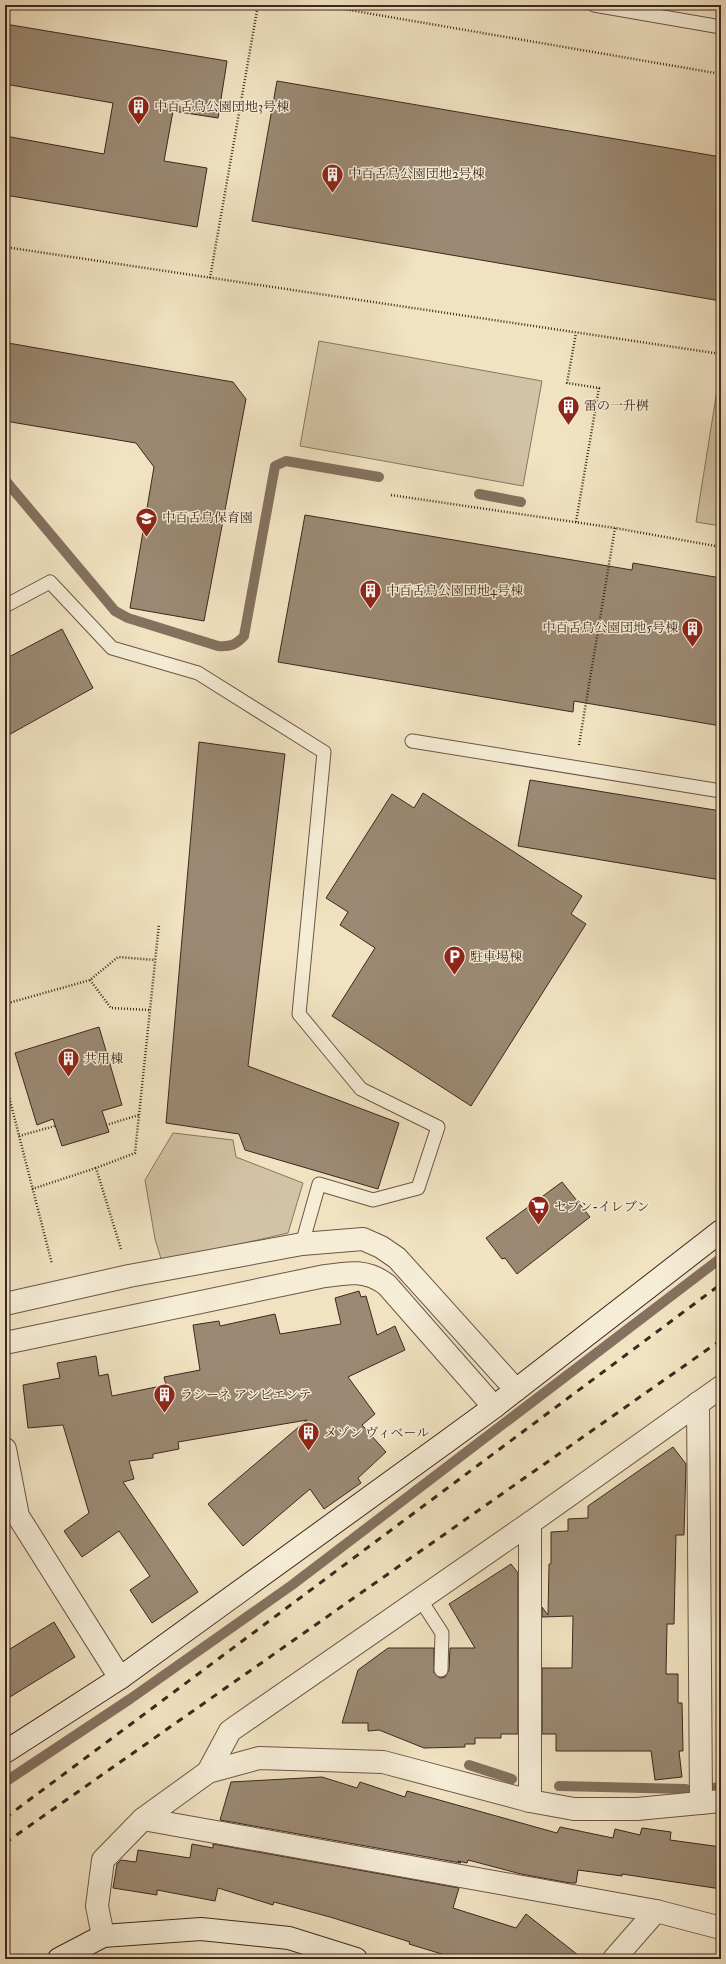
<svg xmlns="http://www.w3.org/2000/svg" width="726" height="1964" viewBox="0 0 726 1964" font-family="'IM FELL Double Pica','Noto Serif JP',serif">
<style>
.green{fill:#d3c3a6;stroke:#887562}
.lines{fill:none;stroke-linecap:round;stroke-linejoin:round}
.stream{stroke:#85715f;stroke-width:10}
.building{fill:#9b8973;stroke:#3e271e}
.lane-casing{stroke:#6b5647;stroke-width:15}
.street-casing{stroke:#6b5647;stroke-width:24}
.secondary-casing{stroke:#3e271e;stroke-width:24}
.path{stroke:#3e271e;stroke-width:2.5;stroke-dasharray:1 2;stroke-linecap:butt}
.lane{stroke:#f6edd7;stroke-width:13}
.street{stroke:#f6edd7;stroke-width:22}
.secondary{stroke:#f6edd7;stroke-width:22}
.rail{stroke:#3e271e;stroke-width:3;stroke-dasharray:7 7;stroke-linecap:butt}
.labels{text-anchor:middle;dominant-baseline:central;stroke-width:3;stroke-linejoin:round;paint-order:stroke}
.poi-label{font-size:13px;fill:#3e271e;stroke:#f6edd7;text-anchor:start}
</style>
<rect width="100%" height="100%" fill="#f1e3c2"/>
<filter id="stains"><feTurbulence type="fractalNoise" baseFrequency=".005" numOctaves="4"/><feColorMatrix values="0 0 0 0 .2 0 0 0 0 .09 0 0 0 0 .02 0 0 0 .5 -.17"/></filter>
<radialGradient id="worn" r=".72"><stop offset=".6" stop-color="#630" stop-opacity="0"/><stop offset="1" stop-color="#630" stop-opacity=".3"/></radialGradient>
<g class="green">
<polygon points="319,341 542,381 523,486 300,446"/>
<polygon points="718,384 721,384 721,526 696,522"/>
<polygon points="173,1133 233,1140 236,1157 303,1183 288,1233 162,1262 155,1239 145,1180"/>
</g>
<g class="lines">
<g class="stream">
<path d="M5,480l110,131 13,7 90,28c12,1 18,-1 26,-10l31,-170 11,-5 93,16"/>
<polyline points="479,494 521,502"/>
<polyline points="469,1765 512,1779"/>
<polyline points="5,1782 130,1699 292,1585 721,1258"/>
<polyline points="559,1786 686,1789"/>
<polyline points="713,1788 721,1787"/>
</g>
</g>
<g class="building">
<polygon points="5,24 227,61 218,118 173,111 164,161 207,168 197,227 5,195 5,136 104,154 113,103 5,84"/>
<polygon points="277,81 721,157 721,301 252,221"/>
<polygon points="8,343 233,382 246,399 204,621 130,608 154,467 136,443 5,421 5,363"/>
<polygon points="305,515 632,570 633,563 721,578 721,726 574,701 573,712 278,662"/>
<polygon points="62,629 93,688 5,737 5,659"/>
<polygon points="199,742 285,754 248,1066 399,1123 378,1189 245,1150 239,1134 166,1123"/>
<polygon points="530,780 721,811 721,880 518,846"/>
<polygon points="423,793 582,896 571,914 586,924 471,1106 332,1016 375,948 340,925 348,912 326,898 392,794 414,808"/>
<polygon points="99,1027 122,1105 102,1111 109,1132 62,1146 53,1119 37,1125 15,1053"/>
<polygon points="562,1182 590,1217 517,1274 505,1258 502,1259 486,1238"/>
<polygon points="359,1291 361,1297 366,1296 377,1335 395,1326 405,1350 348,1377 375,1414 362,1425 386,1452 358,1478 361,1483 324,1509 310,1489 243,1546 208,1504 307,1420 178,1442 179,1449 153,1454 153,1458 129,1461 134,1479 123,1482 198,1592 152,1623 130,1590 150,1576 119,1531 82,1557 64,1531 89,1513 63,1425 28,1428 23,1385 60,1378 57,1363 96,1356 99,1376 108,1374 112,1396 166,1385 164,1377 200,1370 193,1325 219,1321 220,1326 275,1314 280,1334 341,1324 335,1298"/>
<polygon points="673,1447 686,1464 684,1535 676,1535 674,1624 667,1624 666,1674 678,1674 678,1703 682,1703 683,1751 679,1751 682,1777 655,1780 651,1751 556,1751 556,1734 542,1734 542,1668 572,1668 573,1616 542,1617 542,1607 548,1615 549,1564 551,1564 551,1532 568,1531 568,1519 588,1518 588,1506"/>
<polygon points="511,1564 518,1573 518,1734 501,1734 501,1738 475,1738 475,1744 465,1744 465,1747 424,1748 379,1730 368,1731 368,1723 342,1723 358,1670 388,1648 434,1648 434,1673 440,1678 445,1677 449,1670 450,1648 475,1648 449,1604"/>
<polygon points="54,1622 75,1657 5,1700 5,1652"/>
<polygon points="322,1777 357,1788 360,1782 405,1797 407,1791 557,1833 560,1827 613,1838 615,1829 640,1835 642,1828 671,1832 670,1840 721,1847 721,1889 622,1874 622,1876 578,1870 576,1883 570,1883 521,1874 468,1860 467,1863 458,1861 461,1863 220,1820 231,1782"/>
<polygon points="192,1844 213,1848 213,1844 459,1888 453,1908 516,1928 526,1914 583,1959 458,1959 409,1944 410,1942 330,1917 274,1902 273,1905 218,1888 215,1901 157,1890 157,1895 113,1888 117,1864 121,1860 136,1862 138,1850 190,1858"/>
</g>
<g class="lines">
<defs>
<g id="lane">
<polyline points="594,5 721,27"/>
<polyline points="5,606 50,582 112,648 198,673 324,752 299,1014 361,1089 438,1127 418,1188 373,1200 319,1184 302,1244"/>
<polyline points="412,741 721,791"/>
<polyline points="420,1599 442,1633 441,1670"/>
</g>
<g id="street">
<polyline points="5,1304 129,1276 302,1244 363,1239 381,1247 397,1258 516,1390"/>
<path d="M5,1343l315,-66c26,-4 45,-9 67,8l107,122"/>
<polyline points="698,1403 701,1803"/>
<polyline points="5,1449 18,1516 120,1678"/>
<polyline points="530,1523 530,1801"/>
<polyline points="208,1772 259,1758 383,1762 530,1801 574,1809 637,1809 721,1801"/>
<polyline points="143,1819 656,1911 721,1928"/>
<polyline points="103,1936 97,1906 103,1860 143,1819 208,1772 230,1731 530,1523 721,1387"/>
<polyline points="614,1959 656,1911"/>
</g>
<g id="secondary">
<polyline points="5,1752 120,1678 446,1442 494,1407 721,1231"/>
<polyline points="59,1959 103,1936 201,1929 289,1938 356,1959"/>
</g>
</defs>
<use href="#lane" class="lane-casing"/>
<use href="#street" class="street-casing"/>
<use href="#secondary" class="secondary-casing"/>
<g class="path">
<polyline points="320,5 721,74"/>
<polyline points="5,247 721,354"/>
<polyline points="210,278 258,5"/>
<polyline points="391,495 615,528 721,547"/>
<polyline points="576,522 599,388 567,383 576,333"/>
<polyline points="579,745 615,528"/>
<polyline points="90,980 111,1008 150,1010"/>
<polyline points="5,1004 90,980 118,957 155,960"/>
<polyline points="5,1081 52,1264"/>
<polyline points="106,1125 139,1115"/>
<polyline points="19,1136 55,1126"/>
<polyline points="32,1189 96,1168"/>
<polyline points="121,1249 96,1168 135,1153 159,924"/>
</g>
<use href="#lane" class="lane"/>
<use href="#street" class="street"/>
<use href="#secondary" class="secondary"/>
<g class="rail">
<polyline points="5,1818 721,1284"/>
<polyline points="5,1843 721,1340"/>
</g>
</g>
<defs>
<symbol id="building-pin" viewBox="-11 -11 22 30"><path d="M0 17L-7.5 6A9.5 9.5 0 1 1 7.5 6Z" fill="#8f2418" stroke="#f6edd7"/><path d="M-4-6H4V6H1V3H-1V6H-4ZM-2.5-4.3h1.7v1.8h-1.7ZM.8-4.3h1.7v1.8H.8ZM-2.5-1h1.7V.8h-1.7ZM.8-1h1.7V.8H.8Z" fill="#fff"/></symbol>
<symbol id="school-pin" viewBox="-11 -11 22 30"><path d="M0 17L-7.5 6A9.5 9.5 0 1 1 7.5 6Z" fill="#8f2418" stroke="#f6edd7"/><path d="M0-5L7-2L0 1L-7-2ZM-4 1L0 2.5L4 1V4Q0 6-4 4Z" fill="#fff"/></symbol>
<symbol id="parking-pin" viewBox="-11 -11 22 30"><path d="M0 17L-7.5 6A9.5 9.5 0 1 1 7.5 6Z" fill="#8f2418" stroke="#f6edd7"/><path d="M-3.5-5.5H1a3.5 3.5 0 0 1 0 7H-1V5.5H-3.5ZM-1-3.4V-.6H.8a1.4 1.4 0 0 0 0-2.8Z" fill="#fff"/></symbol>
<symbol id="supermarket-pin" viewBox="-11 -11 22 30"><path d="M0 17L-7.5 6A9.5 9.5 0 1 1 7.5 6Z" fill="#8f2418" stroke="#f6edd7"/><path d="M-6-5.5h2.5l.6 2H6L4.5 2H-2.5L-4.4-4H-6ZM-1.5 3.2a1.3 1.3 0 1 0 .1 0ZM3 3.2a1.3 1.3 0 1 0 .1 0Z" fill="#fff"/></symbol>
</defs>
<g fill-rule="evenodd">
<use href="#building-pin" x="126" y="94" width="25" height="34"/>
<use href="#building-pin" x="320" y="162" width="25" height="34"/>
<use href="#building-pin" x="556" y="394" width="25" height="34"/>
<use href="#school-pin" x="134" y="506" width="25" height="34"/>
<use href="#building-pin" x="358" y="578" width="25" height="34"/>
<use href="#building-pin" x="680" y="616" width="25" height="34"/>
<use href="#parking-pin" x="442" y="944" width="25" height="34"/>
<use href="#building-pin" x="56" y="1046" width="25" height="34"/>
<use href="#supermarket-pin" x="526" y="1194" width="25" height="34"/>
<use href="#building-pin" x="152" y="1382" width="25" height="34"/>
<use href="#building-pin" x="296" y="1420" width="25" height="34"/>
</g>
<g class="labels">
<g class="poi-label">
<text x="154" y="107">中百舌鳥公園団地3号棟</text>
<text x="348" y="174">中百舌鳥公園団地2号棟</text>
<text x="584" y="406">雷の一升桝</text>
<text x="162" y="518">中百舌鳥保育園</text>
<text x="386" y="591">中百舌鳥公園団地4号棟</text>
<text x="678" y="628" text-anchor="end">中百舌鳥公園団地5号棟</text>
<text x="470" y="957">駐車場棟</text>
<text x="84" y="1059">共用棟</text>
<text x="554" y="1207">セブン-イレブン</text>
<text x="180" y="1395">ラシーネ アンビエンテ</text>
<text x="324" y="1433">メゾン ヴィベール</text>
</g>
</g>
<rect width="726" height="1964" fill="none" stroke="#f1e3c2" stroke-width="20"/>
<rect x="6" y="6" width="714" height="1952" fill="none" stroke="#3e271e" stroke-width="2"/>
<rect x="10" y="10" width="706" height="1944" fill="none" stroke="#3e271e"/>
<rect width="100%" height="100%" filter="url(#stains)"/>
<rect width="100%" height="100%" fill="url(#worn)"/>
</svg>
